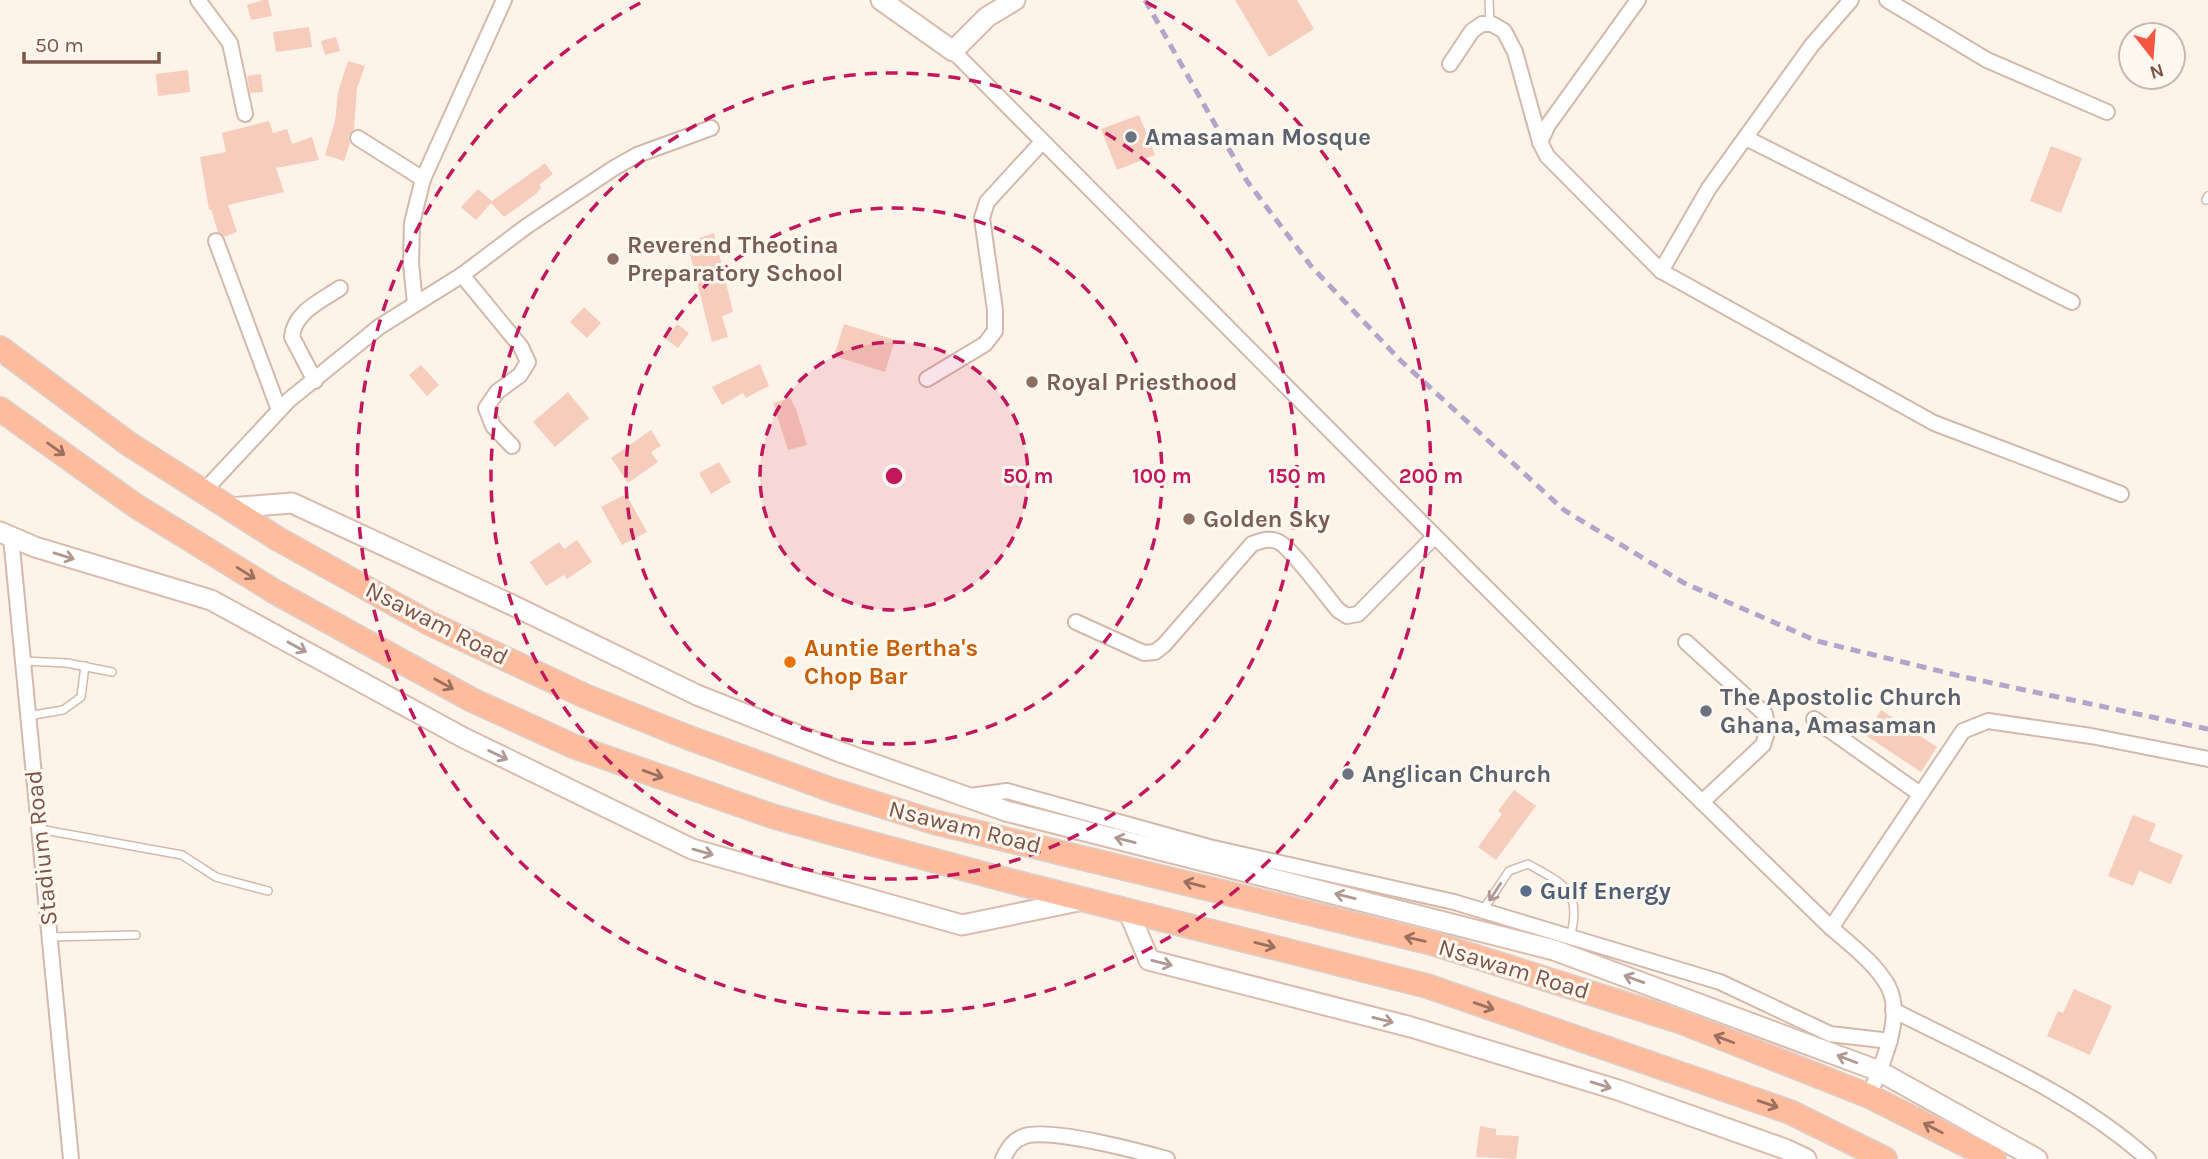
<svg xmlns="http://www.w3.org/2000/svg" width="2208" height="1159" viewBox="0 0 2208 1159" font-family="Karla,sans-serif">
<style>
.building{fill:#f6cdbd}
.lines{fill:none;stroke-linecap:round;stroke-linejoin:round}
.service-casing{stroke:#d3b9ac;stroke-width:10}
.minor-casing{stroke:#d3b9ac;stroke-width:18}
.secondary-casing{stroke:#dabcae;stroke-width:23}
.trunk-casing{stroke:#dacfcc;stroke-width:26}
.service{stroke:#fff;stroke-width:7}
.minor{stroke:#fff;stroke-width:14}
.secondary{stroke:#fff;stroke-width:19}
.trunk{stroke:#febc9c;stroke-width:23}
.rail{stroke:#b4a4cb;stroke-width:5;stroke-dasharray:10 7;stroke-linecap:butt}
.oneway{stroke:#9c6f5e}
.oneway2{stroke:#b09992}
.ring{fill:none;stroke:#c2185b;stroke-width:3.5;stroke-dasharray:12 9}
.worship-dot{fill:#6b7280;stroke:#fff8f1;stroke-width:2.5}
.education-dot{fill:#8d6e63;stroke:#fff8f1;stroke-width:2.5}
.food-dot{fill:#e8710a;stroke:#fff8f1;stroke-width:2.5}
.service-dot{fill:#5c6f8a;stroke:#fff8f1;stroke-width:2.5}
.labels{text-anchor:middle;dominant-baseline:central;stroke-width:6;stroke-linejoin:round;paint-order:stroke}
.worship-label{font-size:24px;font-weight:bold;fill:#5b616d;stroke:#fff8f1;text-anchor:start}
.education-label{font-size:24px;font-weight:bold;fill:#785e54;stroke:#fff8f1;text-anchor:start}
.street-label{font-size:24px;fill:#7c5549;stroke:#fff8f1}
.food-label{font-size:24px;font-weight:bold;fill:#c56008;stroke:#fff8f1;text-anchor:start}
.service-label{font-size:24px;font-weight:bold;fill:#4e5e75;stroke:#fff8f1;text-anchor:start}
.centre{fill:#c2185b;stroke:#fff8f1;stroke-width:3.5}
.ring-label{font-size:21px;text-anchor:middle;font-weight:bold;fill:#c2185b;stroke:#fff8f1;stroke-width:6;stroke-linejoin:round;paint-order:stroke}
</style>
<rect width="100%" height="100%" fill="#fef3e8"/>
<g class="building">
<polygon points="263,0 268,0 272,16 251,20 247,5"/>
<polygon points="1235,0 1297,0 1314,29 1269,57"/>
<polygon points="309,27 312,47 276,52 273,32"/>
<polygon points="336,37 340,51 325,55 321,41"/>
<polygon points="348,61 365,66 357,88 354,129 348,137 350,143 344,161 325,155 335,121 338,92"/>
<polygon points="188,70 190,92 158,96 156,74"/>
<polygon points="261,74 263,92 250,93 247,76"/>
<polygon points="1139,115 1155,155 1117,170 1101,129"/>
<polygon points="269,121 273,133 287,129 292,144 312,137 319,160 276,168 284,192 228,205 237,232 224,237 218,232 211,209 209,210 200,157 226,152 222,133"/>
<polygon points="2051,146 2082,158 2061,213 2030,201"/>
<polygon points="545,163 553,174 539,185 541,188 536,194 504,217 491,203 476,220 461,207 478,189 492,201"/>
<polygon points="714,233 733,312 722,316 728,337 712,342 687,242"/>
<polygon points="584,307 601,323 587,338 570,322"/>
<polygon points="677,324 689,333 678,348 666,339"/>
<polygon points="844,324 895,340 885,372 834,356"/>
<polygon points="760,364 769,386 746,398 743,393 722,405 712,387"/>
<polygon points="421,365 439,385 427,396 409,375"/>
<polygon points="568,392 589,418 555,447 533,422"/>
<polygon points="790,398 796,409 807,445 788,450 773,403"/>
<polygon points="651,430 661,446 651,452 658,462 628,483 611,458"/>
<polygon points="719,462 731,482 711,494 699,473"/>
<polygon points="626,494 647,532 622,545 601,507"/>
<polygon points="577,540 592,562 567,579 564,575 546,586 530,562 559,542 564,549"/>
<polygon points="1881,710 1937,747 1921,772 1865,735"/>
<polygon points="1514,790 1536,806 1496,860 1478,847 1502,814 1498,811"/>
<polygon points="2133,815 2156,824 2149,841 2183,855 2171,884 2139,871 2133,886 2108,876"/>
<polygon points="2074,989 2112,1006 2090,1055 2047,1036 2058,1011 2063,1013"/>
<polygon points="1480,1126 1496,1129 1496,1135 1519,1136 1516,1159 1476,1157"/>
</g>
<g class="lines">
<defs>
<g id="service">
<polyline points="1489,0 1490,24"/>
<polyline points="2206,200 2208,196"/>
<polyline points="23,661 67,663 112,672"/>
<polyline points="28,716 63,710 81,697 85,666"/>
<polyline points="39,829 182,855 216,877 268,891"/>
<path d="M1483,910l26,-39 19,-7c36,20 55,27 42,73"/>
<polyline points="50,937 136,935"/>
</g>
<g id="minor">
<polyline points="198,0 230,43 245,114"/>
<polyline points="1887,0 1987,60 2107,112"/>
<path d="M953,51c230,233 461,465 693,696 59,58 117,115 176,172 21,21 51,40 66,67 17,32 -7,80 -19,110"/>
<polyline points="1450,64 1472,31 1482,24 1492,24 1504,31 1515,52 1540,142 1547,156 1661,271 1934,423 2121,494"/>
<polyline points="358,138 423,179"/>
<polyline points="1746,138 2072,302"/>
<polyline points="1540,142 1548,125 1638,0"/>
<polyline points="216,241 279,410"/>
<polyline points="1661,271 1709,188 1812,45 1851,0"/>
<polyline points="462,275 521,347 528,362 520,375 497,392 486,408 493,426 512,446"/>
<polyline points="415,303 411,264 412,223 423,179 504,0"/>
<polyline points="927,379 985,344 995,331 995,310 982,218 987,202 1042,142"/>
<path d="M315,381l-23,-44c2,-25 29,-36 48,-49"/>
<polyline points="204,491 289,400 379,327 462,275 527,226 614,168 637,155 711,128"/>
<polyline points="11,537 71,1159"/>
<path d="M1076,622l68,31 11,-1 9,-7 88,-101c9,-3 18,-7 27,-2 13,7 47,54 59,68l9,6 11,-2 76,-77"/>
<polyline points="1686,642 1765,714 1768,729 1763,745 1702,802"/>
<polyline points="1814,719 1920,794"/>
<polyline points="970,796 1007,791 1209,847 1454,902 1720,982 1830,1034 1890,1041"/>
<polyline points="1831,928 1963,731 1988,721 2091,736 2208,759"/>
<path d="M1893,1010c88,45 181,83 255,149"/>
<path d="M1003,1159c5,-11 10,-19 22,-23 28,-8 112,15 142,23"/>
</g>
<g id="secondary">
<polyline points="881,0 953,51 987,17 1015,0"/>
<polyline points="230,508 292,503 512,605 697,695 840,752 1006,811 1554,950 1879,1071 2037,1159"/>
<polyline points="0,532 35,547 211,600 464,738 692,849 962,925 1083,900"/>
<polyline points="1128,910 1149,960 1411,1027 1618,1090 1785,1149 1806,1159"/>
</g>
<g id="trunk">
<polyline points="0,348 129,444 278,539 429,623 585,696 687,737 832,790 934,822 1432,943 1679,1021 1869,1096 1994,1159"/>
<polyline points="0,409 136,506 277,593 472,700 573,746 772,816 836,834 1010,881 1427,986 1790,1112 1885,1159"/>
</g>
</defs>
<use href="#service" class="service-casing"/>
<use href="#minor" class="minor-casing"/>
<use href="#secondary" class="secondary-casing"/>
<use href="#trunk" class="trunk-casing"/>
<use href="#service" class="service"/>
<use href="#minor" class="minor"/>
<use href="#secondary" class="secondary"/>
<use href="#trunk" class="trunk"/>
<polyline class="rail" points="1145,0 1247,181 1311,266 1401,361 1564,510 1684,583 1817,641 1964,677 2208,729"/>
</g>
<defs><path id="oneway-shaft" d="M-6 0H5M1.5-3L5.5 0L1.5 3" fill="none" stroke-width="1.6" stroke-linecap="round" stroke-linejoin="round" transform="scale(1.75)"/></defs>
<g class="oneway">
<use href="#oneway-shaft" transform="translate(56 449) rotate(35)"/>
<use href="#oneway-shaft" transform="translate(246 573) rotate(32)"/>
<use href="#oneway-shaft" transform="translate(444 684) rotate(29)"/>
<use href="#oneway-shaft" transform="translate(653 774) rotate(20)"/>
<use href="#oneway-shaft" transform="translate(1194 884) rotate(-166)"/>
<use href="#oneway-shaft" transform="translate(1415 939) rotate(-167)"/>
<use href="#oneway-shaft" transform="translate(1265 945) rotate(14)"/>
<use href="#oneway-shaft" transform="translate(1484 1006) rotate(19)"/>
<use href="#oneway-shaft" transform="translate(1724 1039) rotate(-159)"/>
<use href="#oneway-shaft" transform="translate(1768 1104) rotate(19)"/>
<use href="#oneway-shaft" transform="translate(1933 1128) rotate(-153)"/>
</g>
<g class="oneway2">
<use href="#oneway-shaft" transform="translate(64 556) rotate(17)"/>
<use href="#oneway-shaft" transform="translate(297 647) rotate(29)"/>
<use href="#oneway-shaft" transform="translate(498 755) rotate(26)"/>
<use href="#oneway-shaft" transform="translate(1125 840) rotate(-166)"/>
<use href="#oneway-shaft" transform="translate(703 852) rotate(16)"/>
<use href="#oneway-shaft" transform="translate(1495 892) rotate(123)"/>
<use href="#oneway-shaft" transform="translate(1345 896) rotate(-166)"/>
<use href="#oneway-shaft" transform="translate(1162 963) rotate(14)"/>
<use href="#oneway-shaft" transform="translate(1634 979) rotate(-160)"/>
<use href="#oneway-shaft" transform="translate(1383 1020) rotate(14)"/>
<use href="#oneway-shaft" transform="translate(1847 1059) rotate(-159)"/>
<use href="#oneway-shaft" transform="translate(1601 1085) rotate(17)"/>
</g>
<circle cx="894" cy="476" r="134" fill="#c2185b" fill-opacity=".12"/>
<g class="ring">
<circle cx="894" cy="476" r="134"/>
<circle cx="894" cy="476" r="268"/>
<circle cx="894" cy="476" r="403"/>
<path d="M1146 2A537 537 0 1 1 642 2"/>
</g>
<g class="worship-dot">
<circle cx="1131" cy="137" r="7"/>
<circle cx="1706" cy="711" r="7"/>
<circle cx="1348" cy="774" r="7"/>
</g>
<g class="education-dot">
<circle cx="613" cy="259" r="7"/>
<circle cx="1032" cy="382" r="7"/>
<circle cx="1189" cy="519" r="7"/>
</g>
<circle class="food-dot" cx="790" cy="662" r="7"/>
<circle class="service-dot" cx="1526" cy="891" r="7"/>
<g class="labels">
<g class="worship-label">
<text x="1145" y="137">Amasaman Mosque</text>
<text x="1720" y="697">The Apostolic Church<tspan x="1720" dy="28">Ghana, Amasaman</tspan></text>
<text x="1362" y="774">Anglican Church</text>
</g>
<g class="education-label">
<text x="627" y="245">Reverend Theotina<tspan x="627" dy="28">Preparatory School</tspan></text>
<text x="1046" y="382">Royal Priesthood</text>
<text x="1203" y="519">Golden Sky</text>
</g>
<g class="street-label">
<text transform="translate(437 623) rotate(27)">Nsawam Road</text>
<text transform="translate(965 827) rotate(14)">Nsawam Road</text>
<text transform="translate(41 848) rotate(-96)">Stadium Road</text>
<text transform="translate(1514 969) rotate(17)">Nsawam Road</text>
</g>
<g class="food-label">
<text x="804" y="648">Auntie Bertha's<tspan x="804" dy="28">Chop Bar</tspan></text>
</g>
<g class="service-label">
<text x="1540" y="891">Gulf Energy</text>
</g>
</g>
<circle cx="894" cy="476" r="10" class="centre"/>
<g class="ring-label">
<text x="1028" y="483">50 m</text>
<text x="1162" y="483">100 m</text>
<text x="1297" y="483">150 m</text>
<text x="1431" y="483">200 m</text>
</g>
<g transform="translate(2152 56) rotate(163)"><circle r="33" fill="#fff8f1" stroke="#cbb7ae" stroke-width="2"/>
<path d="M0-5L12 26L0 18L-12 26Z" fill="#f35643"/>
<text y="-10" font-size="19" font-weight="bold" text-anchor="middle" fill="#7c5549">N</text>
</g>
<path d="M24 52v10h135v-10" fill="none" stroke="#7c5549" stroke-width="3.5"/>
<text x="35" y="52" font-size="21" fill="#7c5549" stroke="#fff8f1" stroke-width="5" paint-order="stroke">50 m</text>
</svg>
